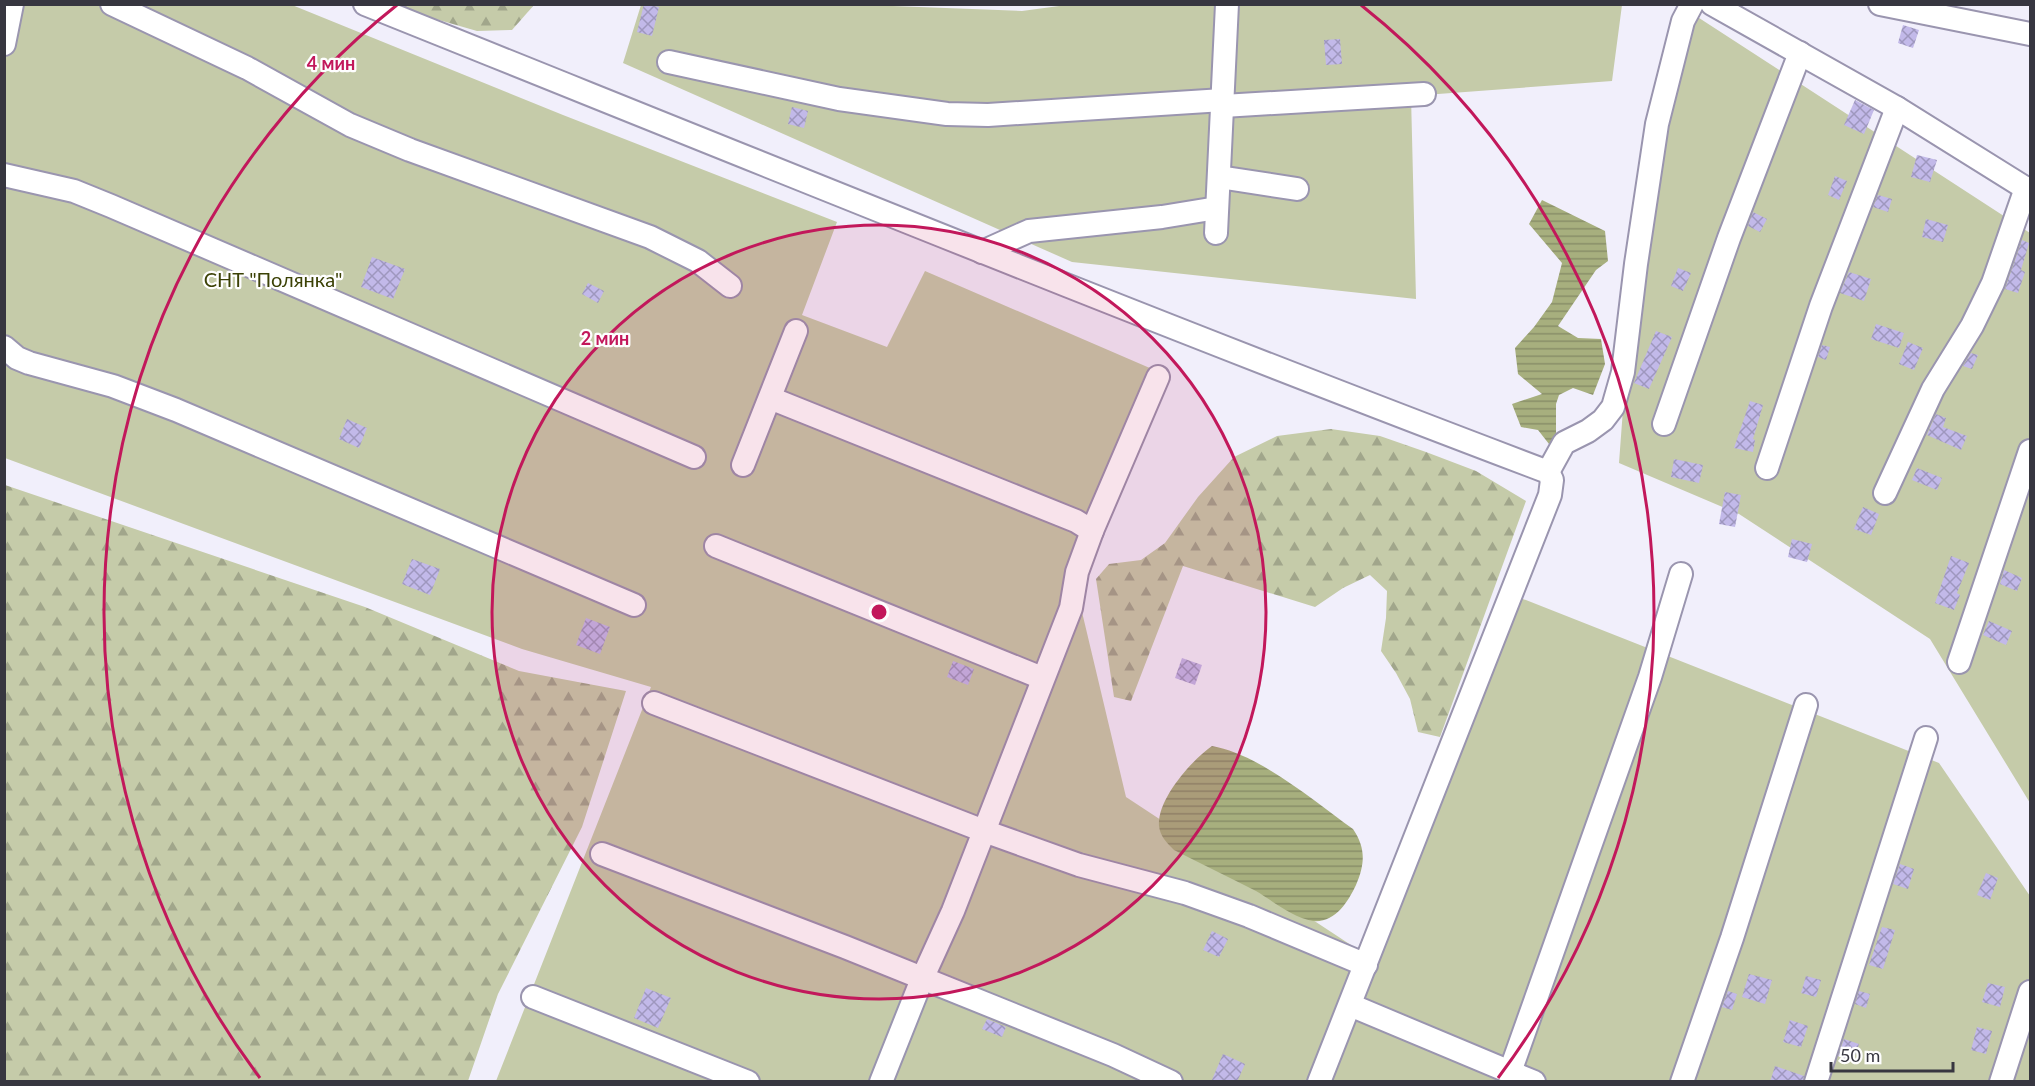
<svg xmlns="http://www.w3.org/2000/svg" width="2035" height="1086" viewBox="0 0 2035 1086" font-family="Lato,sans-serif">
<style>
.forest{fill:url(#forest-firs)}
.garden{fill:#c5cba9}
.water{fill:url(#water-rules)}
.building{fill:url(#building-cross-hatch)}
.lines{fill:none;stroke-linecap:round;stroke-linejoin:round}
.minor-casing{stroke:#9a95af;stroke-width:26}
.minor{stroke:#fff;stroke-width:22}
.ring{fill:none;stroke:#c2185b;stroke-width:3}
.labels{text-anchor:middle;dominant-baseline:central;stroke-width:4.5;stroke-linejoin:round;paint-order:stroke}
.park-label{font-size:20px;fill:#3b4105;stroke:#fefefe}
.centre{fill:#c2185b;stroke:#fefefe;stroke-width:3}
.ring-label{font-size:18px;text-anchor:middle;font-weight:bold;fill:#c2185b;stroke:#fefefe;stroke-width:4.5;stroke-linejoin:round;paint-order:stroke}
</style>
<defs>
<pattern id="forest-firs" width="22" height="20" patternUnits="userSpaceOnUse" patternTransform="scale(1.5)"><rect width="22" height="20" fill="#c5cba9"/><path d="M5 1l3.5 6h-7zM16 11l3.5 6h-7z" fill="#a1a68b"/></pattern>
<pattern id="water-rules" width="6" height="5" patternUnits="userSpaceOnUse" patternTransform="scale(1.5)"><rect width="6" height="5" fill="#a7af7e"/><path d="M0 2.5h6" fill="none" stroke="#898f69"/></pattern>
<pattern id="building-cross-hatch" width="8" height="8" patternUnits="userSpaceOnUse" patternTransform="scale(1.5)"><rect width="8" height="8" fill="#c2b9e9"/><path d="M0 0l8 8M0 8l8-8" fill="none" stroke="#9e97be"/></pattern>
</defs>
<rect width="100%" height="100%" fill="#f1effb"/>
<g class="forest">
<polygon points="387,5 534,5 512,30 477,31"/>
<polygon points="1331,429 1380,436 1426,452 1476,471 1526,501 1440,737 1418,732 1410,699 1396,673 1381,651 1386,618 1387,591 1370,575 1343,588 1315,607 1183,566 1131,701 1114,697 1096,579 1109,564 1141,560 1165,543 1198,497 1234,457 1277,436"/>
<polygon points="5,485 365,607 519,671 626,691 582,827 498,994 468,1081 5,1081"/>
</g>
<g class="garden">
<polygon points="840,4 1022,11 1074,4 1622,5 1612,81 1411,96 1416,299 1072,262 623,63 641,5"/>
<polygon points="4,5 292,5 563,115 837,222 802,315 887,347 925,271 1166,375 1072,570 1126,797 1360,951 1518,597 1939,763 2030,896 2030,1081 496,1081 651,687 522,649 5,458"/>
<polygon points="1696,16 2030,233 2030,803 1930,639 1739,514 1619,463 1637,221"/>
</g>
<g class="water">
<polygon points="1542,200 1605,231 1608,261 1596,270 1558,326 1578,338 1601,339 1605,364 1593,395 1573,388 1559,395 1556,404 1556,441 1549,444 1538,430 1521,427 1512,404 1542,394 1518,374 1515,348 1534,327 1552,302 1562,263 1529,224"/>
<path d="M1212,746c47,8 102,55 141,83 13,19 12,35 3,56 -8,17 -21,38 -43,36 -20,-3 -40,-20 -57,-30 -27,-14 -55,-27 -82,-41 -7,-7 -14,-14 -15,-24 -2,-27 33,-66 53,-80z"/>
</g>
<g class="building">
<polygon points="644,4 659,7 652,36 637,32"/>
<polygon points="1903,25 1919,30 1913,48 1898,43"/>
<polygon points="1340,39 1342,64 1326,65 1324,40"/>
<polygon points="1855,100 1874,110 1864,134 1844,125"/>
<polygon points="792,107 808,111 804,128 788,124"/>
<polygon points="1917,155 1937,160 1930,182 1911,177"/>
<polygon points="1835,176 1847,181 1839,200 1828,195"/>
<polygon points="1878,195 1892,199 1888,212 1873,207"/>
<polygon points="1753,212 1767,219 1760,232 1748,226"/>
<polygon points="1926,219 1948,225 1943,242 1922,237"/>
<polygon points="2022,240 2029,243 2021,270 2025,272 2018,293 2005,289"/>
<polygon points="372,257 405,269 393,299 361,287"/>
<polygon points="1678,268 1691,273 1683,291 1671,286"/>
<polygon points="1849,272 1871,279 1864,301 1840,293"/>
<polygon points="588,283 604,291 598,303 582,294"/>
<polygon points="1876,324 1904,333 1899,348 1871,339"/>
<polygon points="1656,331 1672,337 1649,389 1634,383"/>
<polygon points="1908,342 1923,348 1914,370 1899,364"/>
<polygon points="1822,345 1830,347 1826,360 1818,357"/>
<polygon points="1971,353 1978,355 1972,369 1963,366"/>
<polygon points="1750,401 1763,405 1753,439 1755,440 1753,452 1734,448"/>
<polygon points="1936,414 1946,418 1943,427 1967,436 1961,450 1927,435"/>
<polygon points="347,419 367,428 359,448 339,439"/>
<polygon points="1674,459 1703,465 1699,483 1671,477"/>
<polygon points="1917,468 1942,478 1937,490 1912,480"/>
<polygon points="1725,492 1741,495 1735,527 1719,524"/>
<polygon points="1863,507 1879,514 1871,535 1854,529"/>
<polygon points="1792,539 1812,544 1807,562 1788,557"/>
<polygon points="1951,556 1969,563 1957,593 1960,595 1954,610 1935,603"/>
<polygon points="412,559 440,569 430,595 402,584"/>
<polygon points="2004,570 2022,578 2017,591 2000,584"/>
<polygon points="586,618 610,627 600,654 576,645"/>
<polygon points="1989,621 2012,631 2006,645 1983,635"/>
<polygon points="1182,658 1202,665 1195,685 1175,678"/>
<polygon points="953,661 974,669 968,685 947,677"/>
<polygon points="1900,864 1914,869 1908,889 1893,884"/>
<polygon points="1986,873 1998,878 1990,900 1977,895"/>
<polygon points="1882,927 1895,930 1883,969 1869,965"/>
<polygon points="1212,931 1228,939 1219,957 1203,950"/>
<polygon points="1749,974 1772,980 1765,1004 1742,997"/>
<polygon points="1806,976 1821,980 1816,997 1801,993"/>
<polygon points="1988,983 2005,987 2000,1007 1982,1002"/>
<polygon points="646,988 671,998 658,1028 634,1018"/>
<polygon points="1728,991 1737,994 1732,1010 1722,1007"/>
<polygon points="1859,991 1870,994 1866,1008 1855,1004"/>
<polygon points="987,1019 1006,1027 1002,1037 982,1029"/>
<polygon points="1790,1020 1808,1026 1801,1047 1783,1042"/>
<polygon points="1977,1027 1992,1031 1986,1054 1971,1050"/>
<polygon points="1844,1039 1859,1044 1853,1061 1838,1056"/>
<polygon points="1223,1054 1245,1064 1237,1082 1211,1082"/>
<polygon points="1775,1066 1804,1076 1803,1082 1770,1082"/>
</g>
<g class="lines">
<defs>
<g id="minor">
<polyline points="112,4 247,68 350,125 410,150 650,237 698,261 730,286"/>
<path d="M365,4c394,158 786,318 1183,468l4,8 -2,15 -231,587"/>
<polyline points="1712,4 1897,108 2030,191"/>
<polyline points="1880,4 2030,34"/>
<polyline points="4,44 12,4"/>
<polyline points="669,62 839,99 947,114 988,115 1223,100"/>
<polyline points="1223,106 1424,94"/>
<polyline points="4,175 74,191 111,206 694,457"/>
<polyline points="1219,177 1297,189"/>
<polyline points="1216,233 1227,4"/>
<polyline points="982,252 1029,231 1162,217 1217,208"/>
<polyline points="4,347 17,358 29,363 113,386 176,410 634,605"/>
<polyline points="770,398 1076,521 1092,531"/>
<polyline points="1664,424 1729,238 1800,53"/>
<polyline points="743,465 796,331"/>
<polyline points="1767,468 1821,306 1897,108"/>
<polyline points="1548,472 1564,443 1588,431 1603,420 1613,407 1623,372 1636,264 1657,124 1683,21 1692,4"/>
<polyline points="1885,493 1933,389 1972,326 1993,283 2026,188"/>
<polyline points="716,546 1042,678"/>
<polyline points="1959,662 2030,451"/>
<polyline points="654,703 984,831 1079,865 1185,893 1249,916 1366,965"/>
<polyline points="602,854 845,947 1113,1055 1171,1082"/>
<polyline points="533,997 748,1082"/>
<polyline points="1350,1005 1534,1082"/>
<polyline points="1510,1072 1650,677 1681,574"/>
<polyline points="881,1082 922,979 953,911 1071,608 1077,572 1092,531 1158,377"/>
<polyline points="1682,1082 1732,938 1806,705"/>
<polyline points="1816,1082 1926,738"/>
<polyline points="2001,1082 2030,992"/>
</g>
</defs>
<use href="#minor" class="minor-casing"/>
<use href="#minor" class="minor"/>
</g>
<circle cx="879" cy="612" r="387" fill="#c2185b" fill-opacity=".12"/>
<g class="ring">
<circle cx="879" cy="612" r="387"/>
<path d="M260 1078A775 775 0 0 1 397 5M1361 5A775 775 0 0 1 1498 1078"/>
</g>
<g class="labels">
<g class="park-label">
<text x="273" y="279">СНТ "Полянка"</text>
</g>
</g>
<circle cx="879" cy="612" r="9" class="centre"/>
<g class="ring-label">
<text x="331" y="70">4 мин</text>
<text x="605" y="345">2 мин</text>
</g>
<rect width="2035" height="1086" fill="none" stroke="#373640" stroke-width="12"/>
<path d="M1831 1062v9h122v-9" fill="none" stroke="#373640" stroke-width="3"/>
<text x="1840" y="1062" font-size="18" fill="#373640" stroke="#fefefe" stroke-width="4.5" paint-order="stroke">50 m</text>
</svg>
